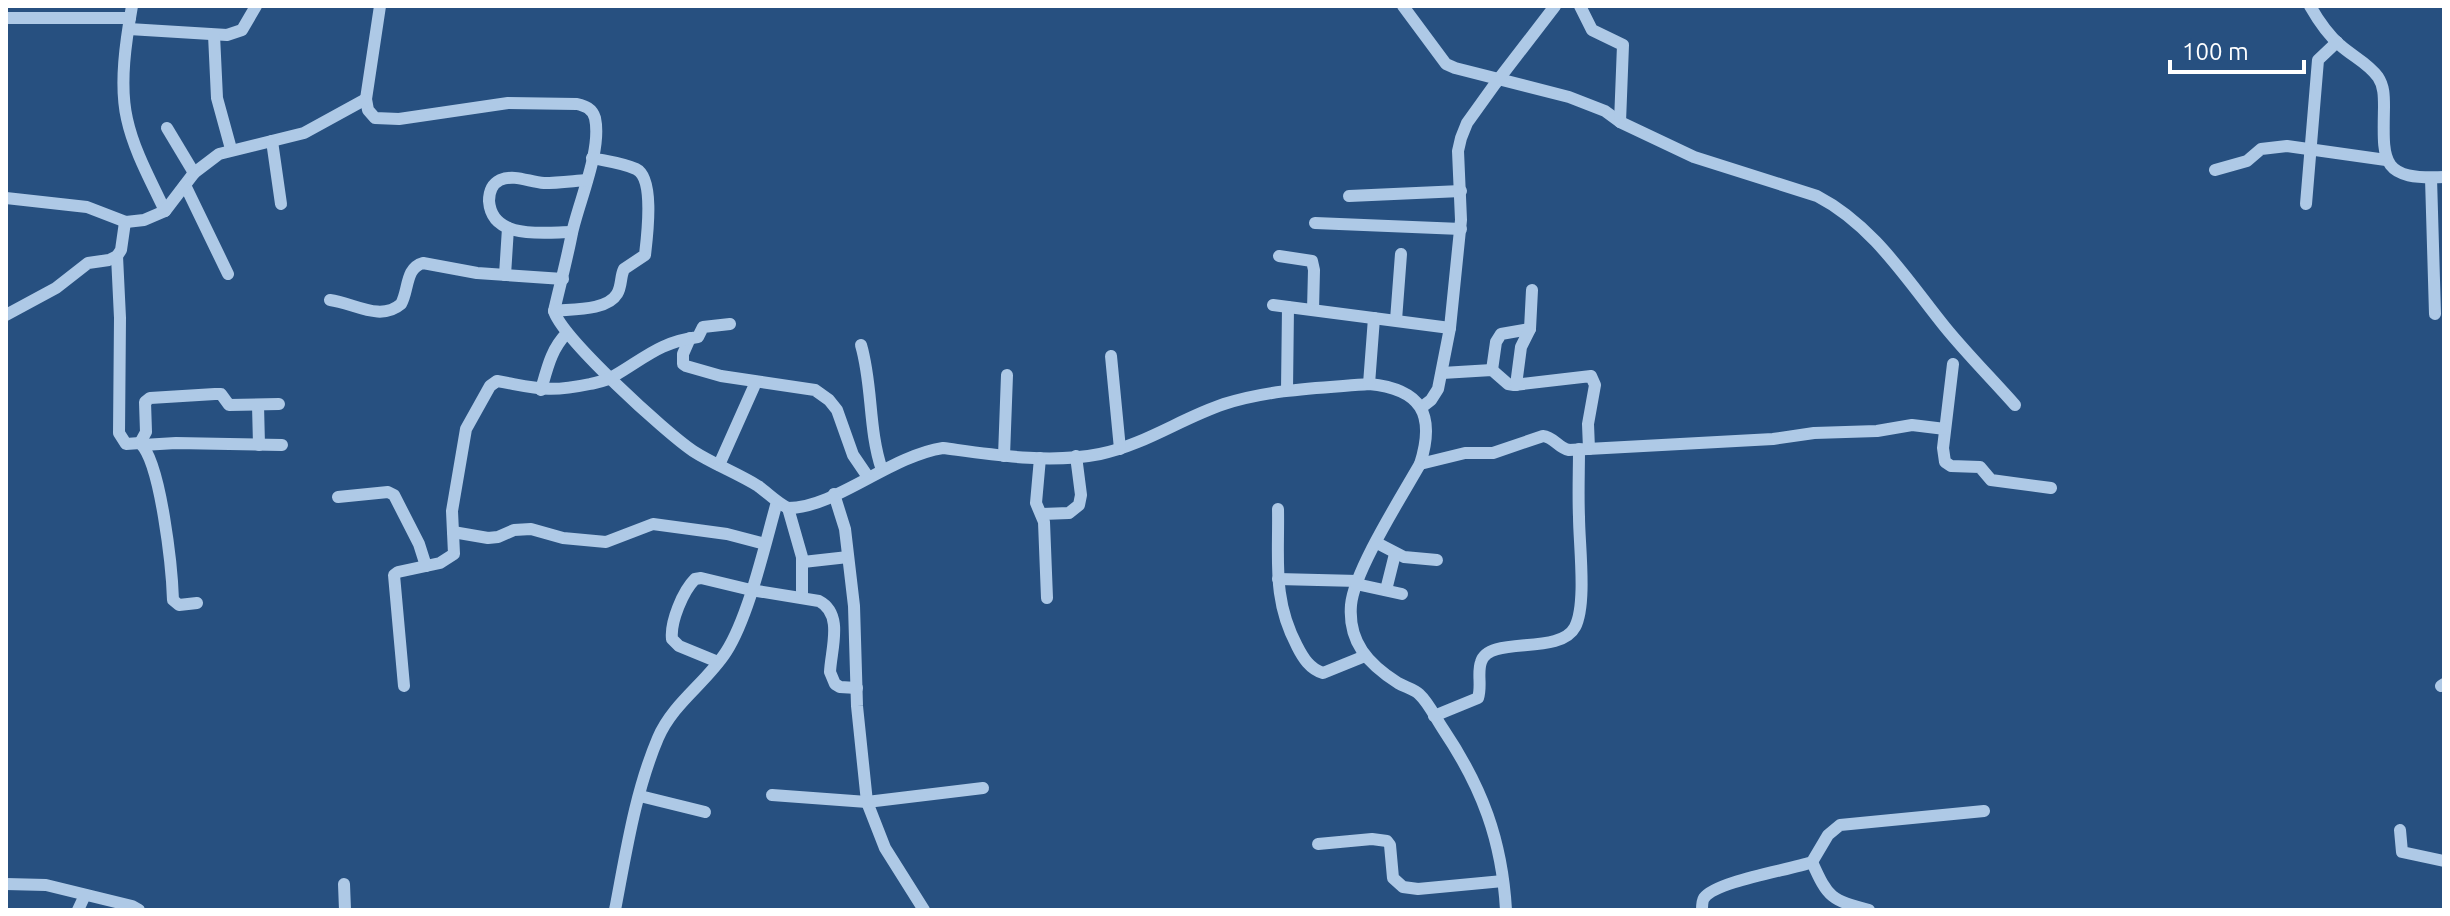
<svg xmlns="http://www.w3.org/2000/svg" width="2450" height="916" viewBox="0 0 2450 916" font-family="Ubuntu,sans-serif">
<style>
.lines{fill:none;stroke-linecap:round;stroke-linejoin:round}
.minor{stroke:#aec9e6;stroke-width:12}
</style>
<rect width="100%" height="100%" fill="#275080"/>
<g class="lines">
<g class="minor">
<path d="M132,6c-6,34 -13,78 -5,113 7,32 24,62 38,92"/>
<path d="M380,6l-14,93 2,11 7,8 24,1 109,-16 69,1c8,2 15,4 18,14 7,32 -16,83 -23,115 -5,26 -12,52 -18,78 8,27 112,122 139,140 20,13 44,22 65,35 10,7 18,16 30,22 47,0 102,-52 155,-60 52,7 105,16 157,6 44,-9 82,-36 124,-50 47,-15 96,-16 145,-20 52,5 67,30 51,80 -18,32 -66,107 -69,141 -3,37 17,59 47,78 7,4 16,6 21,11 10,9 17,25 24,35 39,58 59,111 63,181"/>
<path d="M1403,6l43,58 9,4 114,29 36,14 15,11 74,35 123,39c56,29 90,84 128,131 22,27 47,52 70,78"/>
<polyline points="1580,6 1592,30 1623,45 1620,122"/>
<path d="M2310,6c8,14 17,28 30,39 12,11 28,18 38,32 6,9 6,19 6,30 -1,55 -4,73 60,70"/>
<polyline points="6,18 130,18"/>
<polyline points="129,29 227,35 242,30 256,6"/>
<polyline points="214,35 217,98 231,149"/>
<polyline points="167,128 194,173"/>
<polyline points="272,141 281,204"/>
<polyline points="2215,170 2247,161 2261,149 2287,146 2386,160"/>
<polyline points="2431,178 2435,314"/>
<polyline points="185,185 228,274"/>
<polyline points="1349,196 1461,191"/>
<polyline points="6,198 87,207 126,222 144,220 165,211 194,173 219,154 304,133 366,99"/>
<polyline points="2306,204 2318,60 2337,42"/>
<polyline points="1315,223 1461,229"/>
<path d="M572,232c-27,0 -80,9 -83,-31 0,-9 3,-17 11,-21 15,-6 29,2 44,3 14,0 29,-2 43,-3"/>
<path d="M117,256l3,62 -1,115 7,11 14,-1c21,19 32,126 33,157l6,5 18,-2"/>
<polyline points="1279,256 1312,261 1314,270 1313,310"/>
<polyline points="505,275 508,228"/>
<path d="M330,300c24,3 50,22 71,4 8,-14 4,-36 22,-41l54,10 86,6"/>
<polyline points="1273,305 1450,328"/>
<path d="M554,311c17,-2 53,0 63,-17 5,-8 3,-17 7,-25l21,-14c2,-18 10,-77 -9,-86 -13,-6 -30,-8 -44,-11"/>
<polyline points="6,315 56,288 88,263 109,260 117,256 121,250 125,222"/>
<polyline points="1396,320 1401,254"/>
<polyline points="690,338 683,354 683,364 686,366 721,376 815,390 829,400 837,410 853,455 868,477"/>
<path d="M861,345c12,41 7,84 21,125"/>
<polyline points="1111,356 1120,449"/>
<polyline points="1953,364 1943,448 1945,462 1951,466 1980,467 1991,480 2051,488"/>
<polyline points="1492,370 1496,342 1501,334 1530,329"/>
<polyline points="1442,373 1492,370 1508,384 1514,385 1591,376 1595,385 1588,424 1589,449"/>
<polyline points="1369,384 1374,318"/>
<polyline points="1516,385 1521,347 1530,329 1532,290"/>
<path d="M541,390c6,-21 10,-41 26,-57"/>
<polyline points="1287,390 1288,307"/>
<polyline points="258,405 259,445"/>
<polyline points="1422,407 1431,400 1438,389 1450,328 1461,220 1458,151 1461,138 1467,123 1495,84 1555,6"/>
<polyline points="140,443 146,432 145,402 150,398 215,394 221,394 229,405 279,404"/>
<polyline points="143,445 176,443 282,445"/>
<polyline points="1004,456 1007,375"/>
<polyline points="1040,458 1036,503 1044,522 1047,598"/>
<path d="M1420,464l45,-11h28l50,-17c11,1 15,12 26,14l204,-11 41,-6 63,-2 35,-6 33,4"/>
<polyline points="719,465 756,382"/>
<polyline points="834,494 845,529 854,606 857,706 867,802 885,848 924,910"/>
<polyline points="338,497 388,492 394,495 419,544 426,566"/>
<polyline points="788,508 802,557 802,598"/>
<path d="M1278,509c1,51 -6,90 19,137 6,12 13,23 26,27l42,-17"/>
<polyline points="1042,514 1069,513 1079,505 1081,495 1076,456"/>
<polyline points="453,532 488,538 498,537 514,530 531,529 563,538 606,542 653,524 727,534 765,544"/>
<polyline points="1377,543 1404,557 1437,560"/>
<polyline points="803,562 848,557"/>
<polyline points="1278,579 1358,581"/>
<polyline points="1356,584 1402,594"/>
<polyline points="1386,590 1395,554"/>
<path d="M718,662l-39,-16 -7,-7c-2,-17 11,-48 23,-60l6,-1 50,12 68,11c25,13 12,48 11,71l5,12 5,3 17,1"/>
<path d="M404,686l-10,-111 4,-3 42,-9 14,-9 -2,-43 14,-82 24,-43 7,-5c40,7 50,12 93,3 8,-2 17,-3 24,-8 31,-18 46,-34 84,-39l5,-10 27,-3"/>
<polyline points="2441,686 2444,684"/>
<path d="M1434,716l44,-18c4,-12 -1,-25 3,-36 8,-27 79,-6 94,-35 12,-23 4,-83 4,-110 -1,-23 0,-45 0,-68"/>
<polyline points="772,795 867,802 983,788"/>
<polyline points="640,796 705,812"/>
<polyline points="2400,830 2402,852 2444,861"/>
<polyline points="1318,844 1372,839 1387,841 1390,845 1393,878 1403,887 1418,889 1503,881"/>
<path d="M1812,862c16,36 19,38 57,48"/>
<polyline points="6,884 46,885 132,906 139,910"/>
<polyline points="344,884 345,910"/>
<polyline points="78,910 85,895"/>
<path d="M615,910c11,-57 20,-118 43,-172 15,-35 48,-55 68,-86 23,-36 39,-108 51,-150"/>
<path d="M1702,910c0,-4 0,-9 2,-12 12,-17 86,-28 108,-36l16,-27 12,-10 144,-14"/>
</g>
</g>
<rect width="2450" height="916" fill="none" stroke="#ffffff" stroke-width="16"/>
<path d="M2170 60v12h134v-12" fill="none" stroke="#ffffff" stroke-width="4"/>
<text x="2182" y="60" font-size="24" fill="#ffffff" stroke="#275080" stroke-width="6" paint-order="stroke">100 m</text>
</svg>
